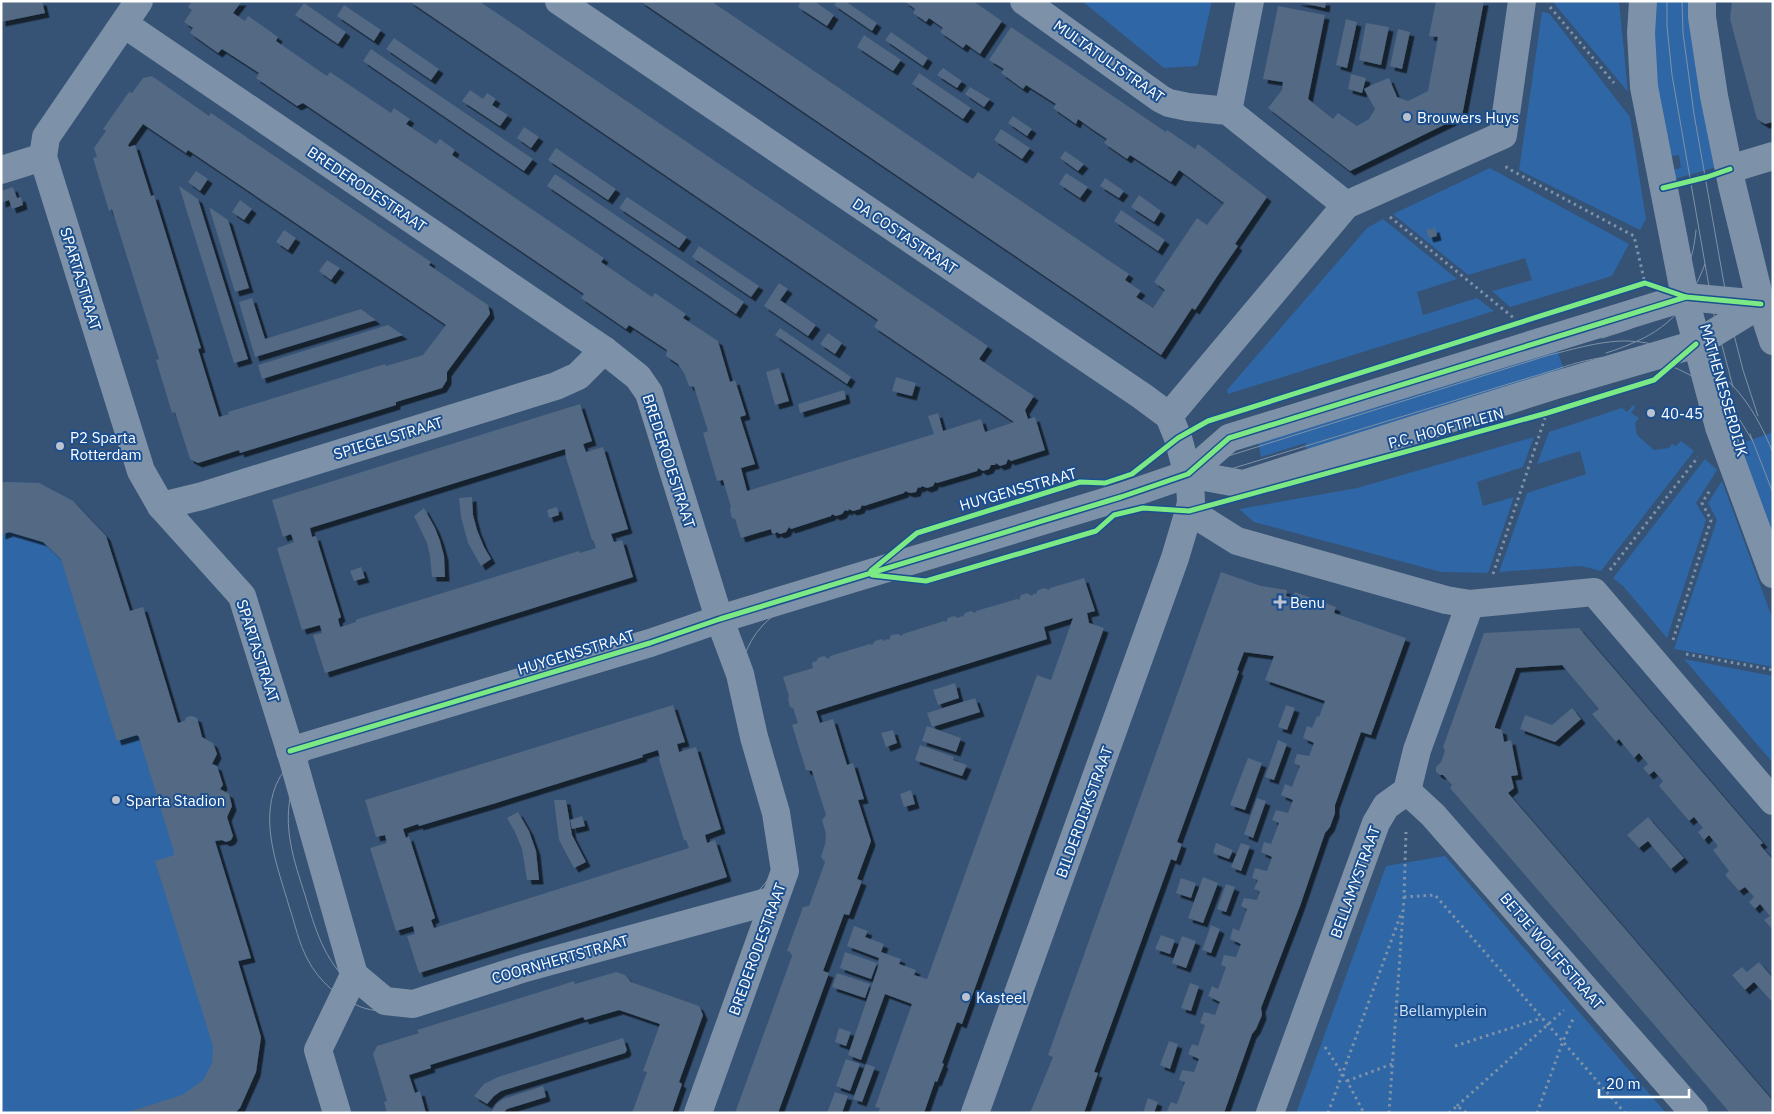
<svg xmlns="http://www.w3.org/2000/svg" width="1774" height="1114" viewBox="0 0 1774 1114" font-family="'IBM Plex Sans',sans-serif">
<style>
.green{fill:#2f66a5}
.building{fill:#526984;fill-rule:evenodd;filter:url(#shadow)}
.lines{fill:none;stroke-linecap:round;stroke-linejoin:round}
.path{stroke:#7d92a8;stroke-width:3;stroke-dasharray:2.5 4;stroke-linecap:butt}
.street{stroke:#7d92a8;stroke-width:28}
.tram{stroke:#7e92a7;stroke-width:1}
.cycleway-casing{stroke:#1b4f8f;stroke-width:8}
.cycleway{stroke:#7ce984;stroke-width:5}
.poi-dot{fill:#b9c2ce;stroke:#1b4f8f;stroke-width:2}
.labels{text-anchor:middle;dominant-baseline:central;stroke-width:4;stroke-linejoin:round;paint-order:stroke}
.street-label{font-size:15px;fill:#fff;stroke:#1b4f8f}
.poi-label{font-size:15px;fill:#fff;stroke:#1b4f8f;text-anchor:start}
.park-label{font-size:15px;fill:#cfe3fa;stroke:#1b4f8f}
</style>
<defs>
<filter id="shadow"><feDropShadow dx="4.5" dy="4.5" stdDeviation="0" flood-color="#0009"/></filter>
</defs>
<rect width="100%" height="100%" fill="#365274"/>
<g class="green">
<polygon points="1082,1 1212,1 1198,64 1196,66 1164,68"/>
<polygon points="1552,1 1619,1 1628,92"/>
<polygon points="1652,1 1692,1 1717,167 1671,180 1669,171 1681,168 1679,155 1666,157 1651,73"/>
<polygon points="1542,12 1549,13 1630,117 1646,219 1640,230 1519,170"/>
<polygon points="1490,168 1629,244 1612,276 1510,307 1492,291 1532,280 1525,258 1468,275 1393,214"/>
<polygon points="1383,219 1457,279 1417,292 1423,315 1477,298 1494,311 1228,394 1227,390 1367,228"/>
<polygon points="1556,347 1565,373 1307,451 1305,443 1261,457 1257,438"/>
<polygon points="1633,405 1635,407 1631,413 1639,418 1635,423 1637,435 1654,450 1669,448 1672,444 1676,446 1681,441 1694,451 1601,571 1581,566 1499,572 1527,493 1586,474 1580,451 1537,464 1549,432 1622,408 1627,412"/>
<polygon points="1773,432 1773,545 1737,445"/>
<polygon points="1534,437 1523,467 1477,482 1483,506 1514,497 1488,573 1441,572 1254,522 1239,509 1357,488"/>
<polygon points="1705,459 1717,470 1696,503 1706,520 1667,638 1623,586 1613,578"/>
<polygon points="1722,481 1773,620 1773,667 1674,649 1717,520 1708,503"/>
<polygon points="5,482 39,483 73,501 107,537 130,611 143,607 178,723 184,721 187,717 192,716 197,718 212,764 217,766 223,785 220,789 229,794 232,806 227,817 233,836 231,840 226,842 221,840 215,842 251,958 238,962 235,1113 1,1113 1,483"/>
<polygon points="1684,659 1773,676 1773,763"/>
<polygon points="1445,856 1666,1113 1296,1113 1386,866"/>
</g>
<g class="building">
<polygon points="1,1 42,1 45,13 1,22"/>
<polygon points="192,1 242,1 233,13 245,21 248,16 264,27 278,37 276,41 327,76 330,72 391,113 394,108 410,119 406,124 436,144 440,139 455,150 452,155 604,258 601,262 652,297 655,293 686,314 683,318 718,341 730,382 735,380 746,415 740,417 755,464 741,468 747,491 934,434 928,416 938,413 943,431 981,419 985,432 1014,422 874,327 878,320 409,1 479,1 988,346 979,359 1034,396 1025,410 1028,419 1035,417 1045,450 1011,461 1008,459 1006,464 1000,466 996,463 995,465 991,465 989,469 983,471 978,468 977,471 937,483 935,482 933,486 927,488 922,486 920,488 918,487 916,492 910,493 905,491 904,493 864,506 862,505 860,509 853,511 849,509 848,511 845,510 842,514 836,516 832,514 831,516 791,529 789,527 786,532 780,534 777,532 774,534 772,533 771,529 741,538 735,519 732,518 730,510 731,507 723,480 717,481 703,433 708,431 694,387 689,386 684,373 678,364 666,356 667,350 629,325 626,329 581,298 584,294 303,103 297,106 256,78 259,73 222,49 218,53 190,33 193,28 184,22 192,10 188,7"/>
<polygon points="640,1 711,1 973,179 978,172 1129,274 1125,280 1141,291 1136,297 1153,308 1165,290 1154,282 1197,218 1207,225 1224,203 1179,170 1171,182 1130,155 1127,159 1104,143 1107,139 1092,129 1078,119 1076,124 1053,108 1056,104 1026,85 1023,89 1001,73 1004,69 989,60 1011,27 1166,132 1167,130 1195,149 1198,144 1267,197 1235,244 1238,246 1216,278 1195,310 1192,308 1161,355"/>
<polygon points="801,1 814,1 834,15 827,26 798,7"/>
<polygon points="837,1 845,1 877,23 872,31 834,5"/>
<polygon points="904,1 973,1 1002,21 980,54 966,44 963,48 940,32 943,28 929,18 926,22 913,13 915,9"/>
<polygon points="1295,1 1326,1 1325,8"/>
<polygon points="1436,1 1484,1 1462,116 1350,171 1268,108 1282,90 1283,82 1263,79 1278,6 1325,15 1308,99 1333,119 1338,113 1357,126 1369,119 1375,109 1364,89 1376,83 1389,78 1397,97 1408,101 1428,91 1438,37 1429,36"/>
<polygon points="1732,1 1773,1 1773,122 1765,124 1757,119 1730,19"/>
<polygon points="304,3 346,32 338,44 295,15"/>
<polygon points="344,5 381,30 374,41 337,16"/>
<polygon points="1346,19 1357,22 1347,68 1336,65"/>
<polygon points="1366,23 1389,27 1381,65 1359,60"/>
<polygon points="1398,29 1410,32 1402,69 1390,66"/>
<polygon points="891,32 928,58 923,66 885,40"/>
<polygon points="864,35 901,60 893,71 857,47"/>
<polygon points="394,38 439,69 431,80 386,49"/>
<polygon points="371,49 533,159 524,171 363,61"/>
<polygon points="943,68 962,81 957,88 937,75"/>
<polygon points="919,73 971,108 963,119 912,84"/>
<polygon points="1351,74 1366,78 1362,93 1348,89"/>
<path d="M152,76l57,40 2,-3 220,149 -2,3 59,40 2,9 -43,58v8l-5,8 -46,14v3l-156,48 -1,-3 -41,13 -8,-4 -15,-47 -3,1 -16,-53 3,-1 -47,-150 -3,2 -16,-53 4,-1 -3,-9 12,-17 -3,-2 26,-37 3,1 11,-15zM143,124l43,29 2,-3 258,175 -23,30 -37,11 -1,-2 -157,48 1,2 -10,3 -21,-68 3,-1 -47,-153 -3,1 -16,-51 -6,2 -1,-2z"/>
<polygon points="970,87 990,99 984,107 965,94"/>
<polygon points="470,90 483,99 487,93 496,99 492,105 508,115 500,126 462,101"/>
<polygon points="1013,116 1032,129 1027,136 1008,123"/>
<polygon points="524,127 539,137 531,148 517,138"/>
<polygon points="1001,129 1030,148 1022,159 994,140"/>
<polygon points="556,148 616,189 608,200 548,160"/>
<polygon points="1065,151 1084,164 1078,171 1060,158"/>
<polygon points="196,171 208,179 200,191 188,182"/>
<polygon points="1066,173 1088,187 1080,198 1059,184"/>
<polygon points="555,174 744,302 736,314 547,186"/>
<polygon points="1105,178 1124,191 1119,198 1100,186"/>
<polygon points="179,186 198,199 248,359 234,363"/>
<polygon points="13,187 17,198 21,197 23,205 12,209 9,200 1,203 1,191"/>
<polygon points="1139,195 1161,211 1154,222 1131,207"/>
<polygon points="627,197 687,237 679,248 619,208"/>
<polygon points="240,200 252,209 244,220 232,212"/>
<polygon points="209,207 228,220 249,288 235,292"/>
<polygon points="1121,210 1165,240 1158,251 1114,221"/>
<polygon points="1435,228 1437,236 1429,238 1426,230"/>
<polygon points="284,230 296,238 288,250 276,242"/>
<polygon points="699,246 759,286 751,297 692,257"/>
<polygon points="327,260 340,268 331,280 319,271"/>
<polygon points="779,283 788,289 780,300 816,325 808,336 764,306"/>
<polygon points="252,298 265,339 361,309 376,320 255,357 239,302"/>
<polygon points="388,325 403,335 262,379 258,365"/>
<polygon points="780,328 851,377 847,384 775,335"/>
<polygon points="828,333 842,343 835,354 820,344"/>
<polygon points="779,368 789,401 775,405 766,372"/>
<polygon points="896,377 916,383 912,396 892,391"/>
<polygon points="844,390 846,399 800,413 798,404"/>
<path d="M580,404l12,37 -9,3 3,8 17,-5 25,82 -17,5 3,8 8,-2 11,37 -308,96 -12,-38 9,-2 -2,-8 -18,5 -25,-82 17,-6 -3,-8 -8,3 -11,-37zM565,449l1,9 26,82h1l3,8 -16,5 -1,-2 -221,68 -2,1v2l-16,5 -2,-8 3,-2 -25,-81 -4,1 -2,-9z"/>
<polygon points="5,482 39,483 73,501 106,536 130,611 143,607 178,723 185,721 187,717 192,716 197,718 202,737 213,743 217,754 212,764 217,766 223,785 220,789 229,794 232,806 227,817 233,836 231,840 226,842 222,840 215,841 251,958 238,961 261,1037 256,1072 240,1108 235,1113 125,1113 182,1095 188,1091 203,1080 212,1063 213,1046 155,861 174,855 174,852 139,737 137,735 117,741 61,559 43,542 9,532 1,535 1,483"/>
<polygon points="472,497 473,515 477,530 484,547 491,559 481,566 468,543 461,517 459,498"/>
<polygon points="557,507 559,515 549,518 547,510"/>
<polygon points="424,508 435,528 440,541 444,556 445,577 432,577 430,556 427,543 414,516"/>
<polygon points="361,567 365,578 354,581 350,571"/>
<polygon points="1221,572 1261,586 1287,590 1286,596 1293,598 1295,592 1336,607 1334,613 1406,638 1371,735 1361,732 1335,805 1335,813 1330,827 1325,833 1300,906 1261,1008 1262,1015 1256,1029 1252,1034 1224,1113 1172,1113 1167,1111 1171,1102 1177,1104 1185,1082 1179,1080 1182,1070 1194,1072 1199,1059 1188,1054 1192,1044 1198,1046 1205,1025 1200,1023 1204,1012 1215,1015 1220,1002 1208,996 1212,986 1218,989 1226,967 1221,965 1224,955 1236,957 1241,944 1230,939 1233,928 1239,931 1247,909 1241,906 1244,898 1257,900 1260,891 1254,889 1258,880 1252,878 1255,868 1267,871 1272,857 1261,852 1264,842 1271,844 1279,823 1272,820 1276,810 1288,813 1293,800 1281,795 1285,784 1292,787 1296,776 1300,766 1294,763 1297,754 1309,756 1314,743 1303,738 1307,726 1312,728 1317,716 1319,717 1325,701 1265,680 1274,656 1244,652 1237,670 1239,671 1177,842 1182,844 1176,861 1171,859 1094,1072 1098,1073 1084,1113 1030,1113 1053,1057 1048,1055"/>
<polygon points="1084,578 1095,611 1087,613 1089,623 1104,628 962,1024 957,1022 942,1063 944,1064 937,1082 935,1081 924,1113 878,1113 880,1108 875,1107 912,1004 885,994 861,1060 848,1055 879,964 878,963 879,958 847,946 854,926 868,931 865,937 884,944 881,952 901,959 899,964 916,970 914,975 927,979 1037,675 1051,680 1073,618 1044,627 1047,639 816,711 820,723 833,719 847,765 853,763 864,799 858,800 871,841 857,879 862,881 849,915 844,914 823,971 829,973 778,1113 735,1113 792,956 790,952 787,951 803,907 809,906 825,862 821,857 825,844 826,834 822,820 826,815 812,771 806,770 792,725 798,723 793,708 790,707 788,699 789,696 783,677 813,668 812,663 814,661 816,662 818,658 824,656 829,659 830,656 870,644 872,645 875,641 881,639 885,641 886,639 889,640 891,635 898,634 902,636 903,634 944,621 946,622 948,618 954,616 958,618 961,616 963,617 965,613 971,611 975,613 976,611 1017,599 1019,600 1021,595 1027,593 1032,596 1033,594 1036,594 1038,590 1044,588 1049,590 1050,588"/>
<polygon points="1579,628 1763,843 1760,845 1773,860 1773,930 1764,920 1770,916 1760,904 1755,909 1749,902 1754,897 1745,887 1739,891 1725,875 1729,871 1713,850 1718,846 1709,835 1704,840 1698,832 1703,828 1694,817 1689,821 1659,786 1663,781 1654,771 1649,775 1643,768 1648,764 1639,753 1634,758 1619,739 1616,742 1592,714 1599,709 1562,665 1516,668 1495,726 1495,728 1502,730 1504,742 1511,740 1518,775 1511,776 1514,788 1508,793 1773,1101 1773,1113 1730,1113 1450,788 1452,785 1443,775 1440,775 1436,772 1436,767 1441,762 1445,751 1443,747 1484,633"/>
<polygon points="955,683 959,698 938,705 933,690"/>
<polygon points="975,698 980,712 932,727 927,713"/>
<path d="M673,705l12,37 -8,2 2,8 17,-5 25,82 -16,6 2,8 8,-3 12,37 -308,96 -12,-37 8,-2 -2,-8 -17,5 -26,-83 17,-5 -2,-8 -9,2 -11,-37zM658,750l2,8 -1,1 25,81h2l3,8 -255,80 -3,-8 4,-2 -26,-82 -3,2 -3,-9 15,-5 1,2 77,-23 147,-46 -1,-2z"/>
<polygon points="1286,705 1295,708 1287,730 1278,727"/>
<polygon points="1572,708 1581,719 1555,742 1520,729 1525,715 1552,725"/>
<polygon points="927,726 961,738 956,752 922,741"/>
<polygon points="893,730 897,743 886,747 881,733"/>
<polygon points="1278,740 1287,744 1274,780 1265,777"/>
<polygon points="920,745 954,757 953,760 967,765 962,776 915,760"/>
<polygon points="1248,758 1262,763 1245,810 1230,805"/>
<polygon points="911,790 915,804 904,807 900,794"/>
<polygon points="1257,798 1266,801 1253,838 1244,834"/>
<polygon points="554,800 566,800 572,835 586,862 574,868 559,840"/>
<polygon points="518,812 529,831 536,851 539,880 527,880 522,849 515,832 507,818"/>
<polygon points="582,816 585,826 572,829 570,820"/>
<polygon points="1648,817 1684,858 1671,869 1648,841 1639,848 1627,835"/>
<polygon points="1216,843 1233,850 1229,859 1213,853"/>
<polygon points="1241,843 1250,846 1241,871 1231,867"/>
<polygon points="1203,877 1218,883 1203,923 1188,918"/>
<polygon points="1181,878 1196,883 1191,898 1176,893"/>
<polygon points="1226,884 1235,887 1226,912 1217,909"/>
<polygon points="1211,925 1220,929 1211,953 1202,950"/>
<polygon points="1161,935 1175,940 1170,954 1155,949"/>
<polygon points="1182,936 1196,941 1186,968 1172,963"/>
<polygon points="845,952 877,963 871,979 840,968"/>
<polygon points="1759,962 1773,978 1773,1003 1754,982 1745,990 1732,975 1742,967 1747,972"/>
<polygon points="616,972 625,975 631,982 699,1006 703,1015 679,1082 682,1084 672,1113 632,1113 647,1072 643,1071 660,1024 619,1010 585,1020 583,1017 430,1065 431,1068 409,1075 415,1093 420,1091 426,1113 387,1113 384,1102 387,1101 373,1054 377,1046 419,1033 417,1030 546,990 574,981 575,984"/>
<polygon points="837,973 870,984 865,998 832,987"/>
<polygon points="1190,983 1199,986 1191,1011 1181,1008"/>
<polygon points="839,1028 851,1032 846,1046 835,1042"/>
<polygon points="623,1038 627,1050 625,1053 501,1091 494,1096 487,1104 474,1096 484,1084 498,1077"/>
<polygon points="1169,1041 1178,1044 1170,1069 1160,1065"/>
<polygon points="846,1059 860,1064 850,1091 836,1086"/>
<polygon points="866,1064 875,1067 862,1102 853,1099"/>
<polygon points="543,1086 546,1097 507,1109 503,1113 491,1113 496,1104 503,1099"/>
<polygon points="835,1092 848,1096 842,1113 827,1113"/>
<polygon points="1148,1098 1158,1102 1154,1113 1143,1113"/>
</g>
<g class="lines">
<g class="path">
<polyline points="1550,7 1614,83"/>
<polyline points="1506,166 1507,168 1634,236 1644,279"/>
<polyline points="1390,217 1515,319"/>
<polyline points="1610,570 1698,457"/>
<polyline points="1493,574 1545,418"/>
<polyline points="1673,640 1711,520 1702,503 1710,490"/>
<polyline points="1686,654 1773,670"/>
<polyline points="1404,897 1435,895 1625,1113"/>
<polyline points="1455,1046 1542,1018"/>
<polyline points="1325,1047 1347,1081 1364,1113"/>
<polyline points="1347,1081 1392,1064"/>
<polyline points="1457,1106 1564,1010"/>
<polyline points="1328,1113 1401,914"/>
<polyline points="1389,1113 1404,897 1406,832"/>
<polyline points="1449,1113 1457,1106 1467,1113"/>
<polyline points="1537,1113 1563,1041 1573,1019"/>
</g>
<g class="street">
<polyline points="139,1 46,137 43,157 141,471 161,506 242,596 293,760 354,975 318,1050 337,1113"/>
<polyline points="559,1 1142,396 1169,416 1178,438 1190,482 1191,502 1189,511 1175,558 975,1113"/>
<polyline points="1024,1 1161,99 1169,103 1188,107 1228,111 1346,205"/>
<polyline points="1643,1 1641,33 1644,87 1686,302 1719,427 1773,574"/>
<polyline points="1702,1 1702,17 1714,96 1732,185 1761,304 1773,341"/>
<polyline points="124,24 604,350 638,377 649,393 718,615 740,674 754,737 776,813 785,871 698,1113"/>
<polyline points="1228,111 1250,1"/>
<polyline points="1730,169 1773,156"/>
<polyline points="1,170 43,157"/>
<polyline points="1169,416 1346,205 1503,135 1522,1"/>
<polyline points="1188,474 1243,484 1556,385 1696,344 1761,304"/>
<polyline points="161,506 202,496 556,386 578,376 604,350"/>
<polyline points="1189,511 1237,541 1446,600 1470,604 1594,592 1773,801"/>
<polyline points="290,751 650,643 720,619 1121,497 1188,474 1229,438 1686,297 1761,304"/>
<polyline points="1407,791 1433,815 1694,1113"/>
<polyline points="354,975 385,1001 413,1004 525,968 774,900"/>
<polyline points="1270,1113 1376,823 1386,806 1407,791 1417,750 1470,604"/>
</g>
<g class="tram">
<polyline points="1667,1 1667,26 1672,75 1714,315 1733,387"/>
<polyline points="1682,1 1683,33 1694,114 1731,323 1743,370 1758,416"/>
<path d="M1602,338c12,-4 25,-7 36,-13 36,-18 55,-56 58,-95"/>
<path d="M1606,353c53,-17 79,-36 99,-89"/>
<polyline points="1750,434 1773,493"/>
<path d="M1752,440c-8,-13 -15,-26 -26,-38 -29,-30 -77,-50 -119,-45 -19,2 -38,8 -56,14l-742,227c-16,7 -34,14 -46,27 -73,81 60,172 7,252 -7,9 -14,18 -24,25 -8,5 -18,9 -27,13l-280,87c-25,7 -53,14 -78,5 -22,-8 -43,-27 -53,-47 -9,-16 -13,-36 -19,-54 -11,-38 -29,-82 -13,-121 10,-23 30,-38 51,-49l391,-121 224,-72 245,-74 359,-113c24,-6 50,-14 75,-15 38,-1 83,17 111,44 18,18 32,45 41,68"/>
<path d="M330,739c-16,14 -33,30 -38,51 -10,36 2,71 13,105 10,33 19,66 47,90 17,14 39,18 61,19"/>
</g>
<defs>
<g id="cycleway">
<polyline points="1663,188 1707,177 1730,169"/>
<polyline points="871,571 917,533 1080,482 1105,483 1132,474 1178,438 1208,421 1645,283 1686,297 1761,304"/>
<polyline points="872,575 926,581 1096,531 1114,515 1143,508 1189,511 1547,413 1654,380 1696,344"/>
<polyline points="290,751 650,643 720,619 1121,497 1188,474 1229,438 1686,297"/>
</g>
</defs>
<use href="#cycleway" class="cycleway-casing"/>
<use href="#cycleway" class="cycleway"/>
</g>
<g class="poi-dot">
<circle cx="1407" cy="117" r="5"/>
<circle cx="1651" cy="413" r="5"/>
<circle cx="60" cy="446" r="5"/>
<path d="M1277.5 594.5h5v5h5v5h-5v5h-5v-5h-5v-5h5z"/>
<circle cx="116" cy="800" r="5"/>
<circle cx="966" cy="997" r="5"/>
</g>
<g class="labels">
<g class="street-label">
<text transform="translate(1109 61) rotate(35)">MULTATULISTRAAT</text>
<text transform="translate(367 189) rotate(34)">BREDERODESTRAAT</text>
<text transform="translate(905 236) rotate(34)">DA COSTASTRAAT</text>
<text transform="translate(81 279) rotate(73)">SPARTASTRAAT</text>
<text transform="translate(1724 390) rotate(74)">MATHENESSERDIJK</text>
<text transform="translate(1446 428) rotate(-15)">P.C. HOOFTPLEIN</text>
<text transform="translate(388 438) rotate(-17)">SPIEGELSTRAAT</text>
<text transform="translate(669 461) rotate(72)">BREDERODESTRAAT</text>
<text transform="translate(1018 489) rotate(-16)">HUYGENSSTRAAT</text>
<text transform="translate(258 651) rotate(72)">SPARTASTRAAT</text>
<text transform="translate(576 652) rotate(-17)">HUYGENSSTRAAT</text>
<text transform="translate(1084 812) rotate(-70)">BILDERDIJKSTRAAT</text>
<text transform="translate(1355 882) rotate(-70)">BELLAMYSTRAAT</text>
<text transform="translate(757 949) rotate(-70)">BREDERODESTRAAT</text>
<text transform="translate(1552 951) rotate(49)">BETJE WOLFFSTRAAT</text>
<text transform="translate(560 959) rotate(-16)">COORNHERTSTRAAT</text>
</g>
<g class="poi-label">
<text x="1417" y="117">Brouwers Huys</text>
<text x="1661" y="413">40-45</text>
<text x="70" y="437">P2 Sparta<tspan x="70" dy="17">Rotterdam</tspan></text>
<text x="1290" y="602">Benu</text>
<text x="126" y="800">Sparta Stadion</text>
<text x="976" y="997">Kasteel</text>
</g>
<g class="park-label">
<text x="1443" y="1010">Bellamyplein</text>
</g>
</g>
<rect width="1774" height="1114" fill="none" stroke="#ffffff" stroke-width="5"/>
<path d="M1599 1089v8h90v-8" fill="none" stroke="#ffffff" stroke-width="2.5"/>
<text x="1606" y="1089" font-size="15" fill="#ffffff" stroke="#1b4f8f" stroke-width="4" paint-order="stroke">20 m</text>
</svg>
